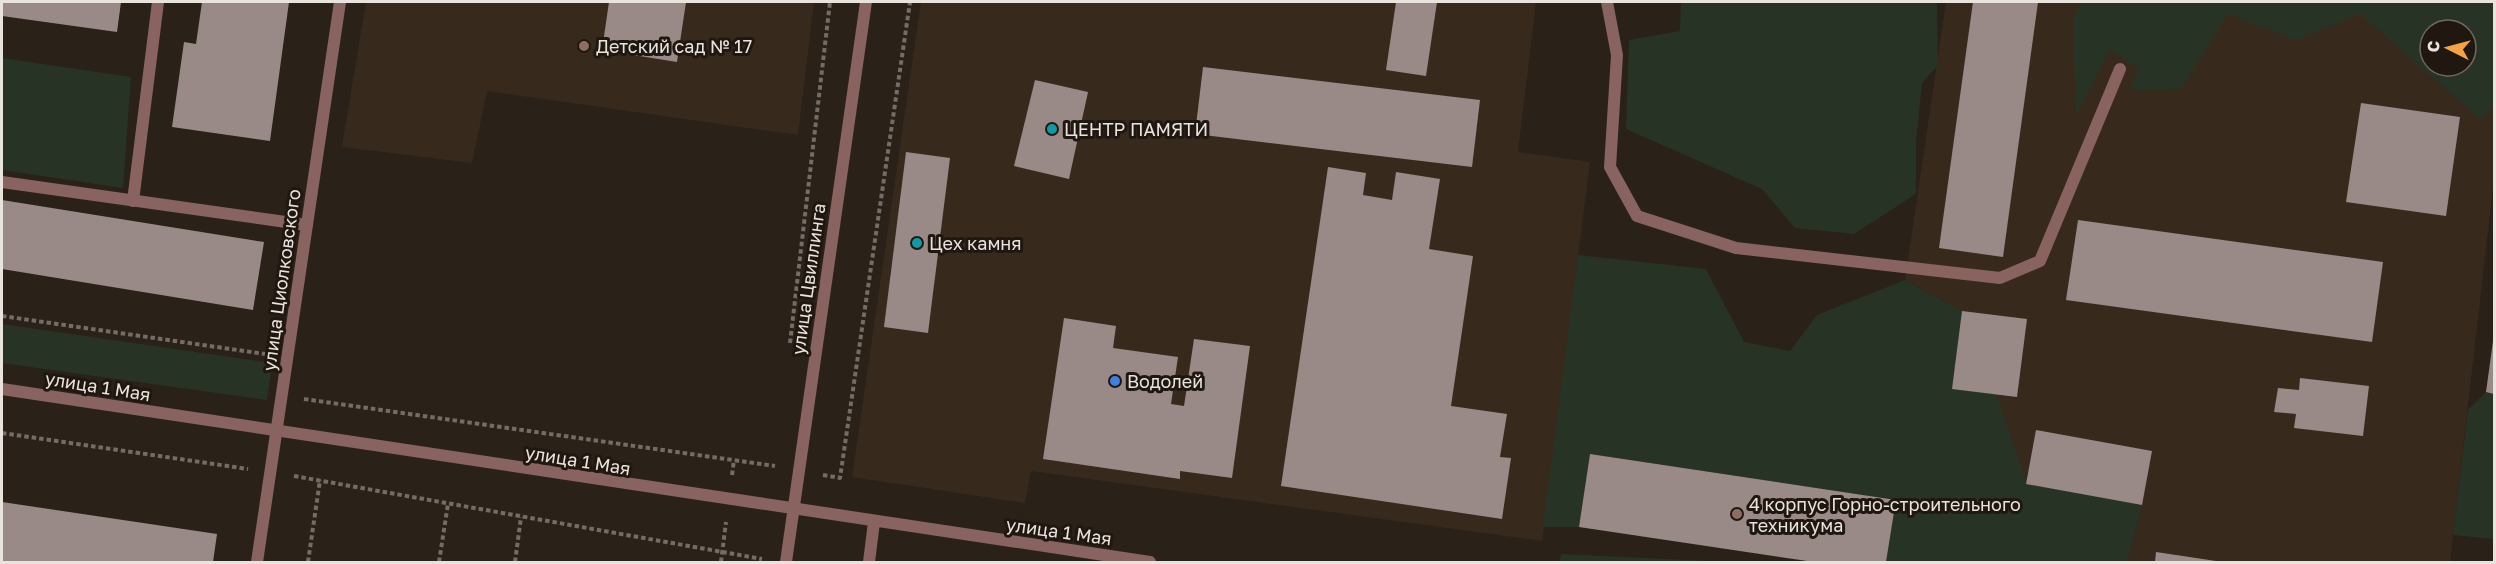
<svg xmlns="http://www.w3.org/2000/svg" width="2496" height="564" viewBox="0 0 2496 564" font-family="'Golos Text',sans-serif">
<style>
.built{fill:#372a1d;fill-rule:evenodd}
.green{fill:#273425;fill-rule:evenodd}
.building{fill:#9a8a87}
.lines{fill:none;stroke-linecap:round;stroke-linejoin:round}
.path{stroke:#746c65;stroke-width:4;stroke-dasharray:4.5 3;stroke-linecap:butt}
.service{stroke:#88635f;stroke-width:12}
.minor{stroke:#88635f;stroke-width:12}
.tertiary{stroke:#88635f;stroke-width:12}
.education-dot{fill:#8d6e63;stroke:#201810;stroke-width:2}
.culture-dot{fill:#0f9aa8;stroke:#201810;stroke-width:2}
.shop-dot{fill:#3f7fe0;stroke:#201810;stroke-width:2}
.labels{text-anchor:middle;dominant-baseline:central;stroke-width:6;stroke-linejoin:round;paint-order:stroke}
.poi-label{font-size:18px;fill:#e9e3dd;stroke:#201810;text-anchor:start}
.street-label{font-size:18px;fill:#e9e3dd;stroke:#201810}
</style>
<rect width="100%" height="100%" fill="#2a2119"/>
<g class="built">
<polygon points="366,2 814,2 798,135 487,91 472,163 342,147"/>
<polygon points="921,2 1536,2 1518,152 1590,162 1542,541 1031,471 1025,503 852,477"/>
<path d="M1946,2h548v176l-44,384h-525l37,-251 -57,-31zM2430,30h36v36h-36z"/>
</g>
<g class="green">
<polygon points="1681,2 1937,2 1938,65 1922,83 1916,142 1916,194 1854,234 1795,228 1762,189 1626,129 1629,40 1680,31"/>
<path d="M2082,2h412v103l-13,15 -121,-106 -64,26 -68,-26 -47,75 -51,1 9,-21 -29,-19 -34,65 -3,-93zM2430,30h36v36h-36z"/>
<polygon points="2,58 131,77 123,188 2,170"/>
<polygon points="1578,255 1706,269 1744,342 1790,351 1817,315 1905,280 1962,311 1952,389 1996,394 2027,484 2142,505 2127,562 1886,562 1896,500 1590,454 1579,527 1543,527"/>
<polygon points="2,324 272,363 267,400 2,363"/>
<polygon points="2486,392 2494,394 2494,539 2453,535 2468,410"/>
<polygon points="1561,554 1711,561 1559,562"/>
</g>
<g class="building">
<polygon points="2,2 121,2 117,32 2,16"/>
<polygon points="202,2 289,2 270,141 172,127 184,42 196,44"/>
<polygon points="609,2 686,2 677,62 602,50"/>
<polygon points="1396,2 1437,2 1426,76 1386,70"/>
<polygon points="1973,2 2038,2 2003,257 1939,248"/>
<polygon points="1203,67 1480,100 1472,167 1195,134"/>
<polygon points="1035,80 1088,92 1069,179 1014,166"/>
<polygon points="2361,103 2460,117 2446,216 2346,202"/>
<polygon points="906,152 950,158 928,333 884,327"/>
<polygon points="1328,167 1366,173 1363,195 1392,200 1396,172 1440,179 1429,249 1473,256 1451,406 1507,414 1500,457 1511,458 1502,519 1281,486"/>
<polygon points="2,200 264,242 253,310 2,269"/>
<polygon points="2078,220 2383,262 2372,342 2066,300"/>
<polygon points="1962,311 2027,319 2017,397 1952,389"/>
<polygon points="1064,318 1116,326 1113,348 1178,357 1171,404 1184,406 1194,339 1250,346 1232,478 1180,471 1180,479 1043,459"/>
<polygon points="2493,341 2494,341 2494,394 2486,392"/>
<polygon points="2300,378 2369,386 2363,436 2294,428 2296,414 2274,412 2278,388 2299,390"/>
<polygon points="2036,430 2152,451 2142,505 2026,484"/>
<polygon points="1590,454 1896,500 1886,562 1814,562 1579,527"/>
<polygon points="2,502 217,534 213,562 2,562"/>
<polygon points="2156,552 2216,561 2216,562 2155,562"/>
</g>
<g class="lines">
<g class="path">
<polyline points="2,316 265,354"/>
<polyline points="790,343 830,2"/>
<polyline points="304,399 775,466"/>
<polyline points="2,433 248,469"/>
<polyline points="732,475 734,460"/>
<polyline points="823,475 840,478 910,2"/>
<polyline points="294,476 762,559"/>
<polyline points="308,562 320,480"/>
<polyline points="439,562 448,504"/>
<polyline points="515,562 521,517"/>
<polyline points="721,562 726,522"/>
</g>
<g class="service">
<polyline points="1607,2 1617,55 1610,167 1637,216 1736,248 2000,278 2040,261 2120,69"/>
<polyline points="2,182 307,225"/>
<polyline points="133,201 158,2"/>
<polyline points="869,562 874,522"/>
</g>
<g class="minor">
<polyline points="2,389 1150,562"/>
<polyline points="257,562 340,2"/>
</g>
<polyline class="tertiary" points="786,562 866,2"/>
</g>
<g class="education-dot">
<circle cx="584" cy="46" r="6"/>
<circle cx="1737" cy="514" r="6"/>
</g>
<g class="culture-dot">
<circle cx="1052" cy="129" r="6"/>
<circle cx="917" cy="243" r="6"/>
</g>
<circle class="shop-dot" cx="1115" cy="381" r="6"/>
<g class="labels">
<g class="poi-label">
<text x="596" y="46">Детский сад № 17</text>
<text x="1064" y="129">ЦЕНТР ПАМЯТИ</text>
<text x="929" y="243">Цех камня</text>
<text x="1127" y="381">Водолей</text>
<text x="1749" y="504">4 корпус Горно-строительного<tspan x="1749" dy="21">техникума</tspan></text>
</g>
<g class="street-label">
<text transform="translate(808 279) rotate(-82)">улица Цвиллинга</text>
<text transform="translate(281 280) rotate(-82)">улица Циолковского</text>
<text transform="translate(98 386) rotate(9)">улица 1 Мая</text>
<text transform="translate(578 460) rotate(9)">улица 1 Мая</text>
<text transform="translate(1059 531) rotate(8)">улица 1 Мая</text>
</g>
</g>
<rect width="2496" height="564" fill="none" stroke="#e9e3dd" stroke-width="6"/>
<g transform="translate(2448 48) rotate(276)"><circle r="28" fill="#201810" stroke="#706962" stroke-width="1.5"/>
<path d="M0-4.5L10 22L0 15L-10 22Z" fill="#f4a344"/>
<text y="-9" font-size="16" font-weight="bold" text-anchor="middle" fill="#e9e3dd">С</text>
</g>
</svg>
